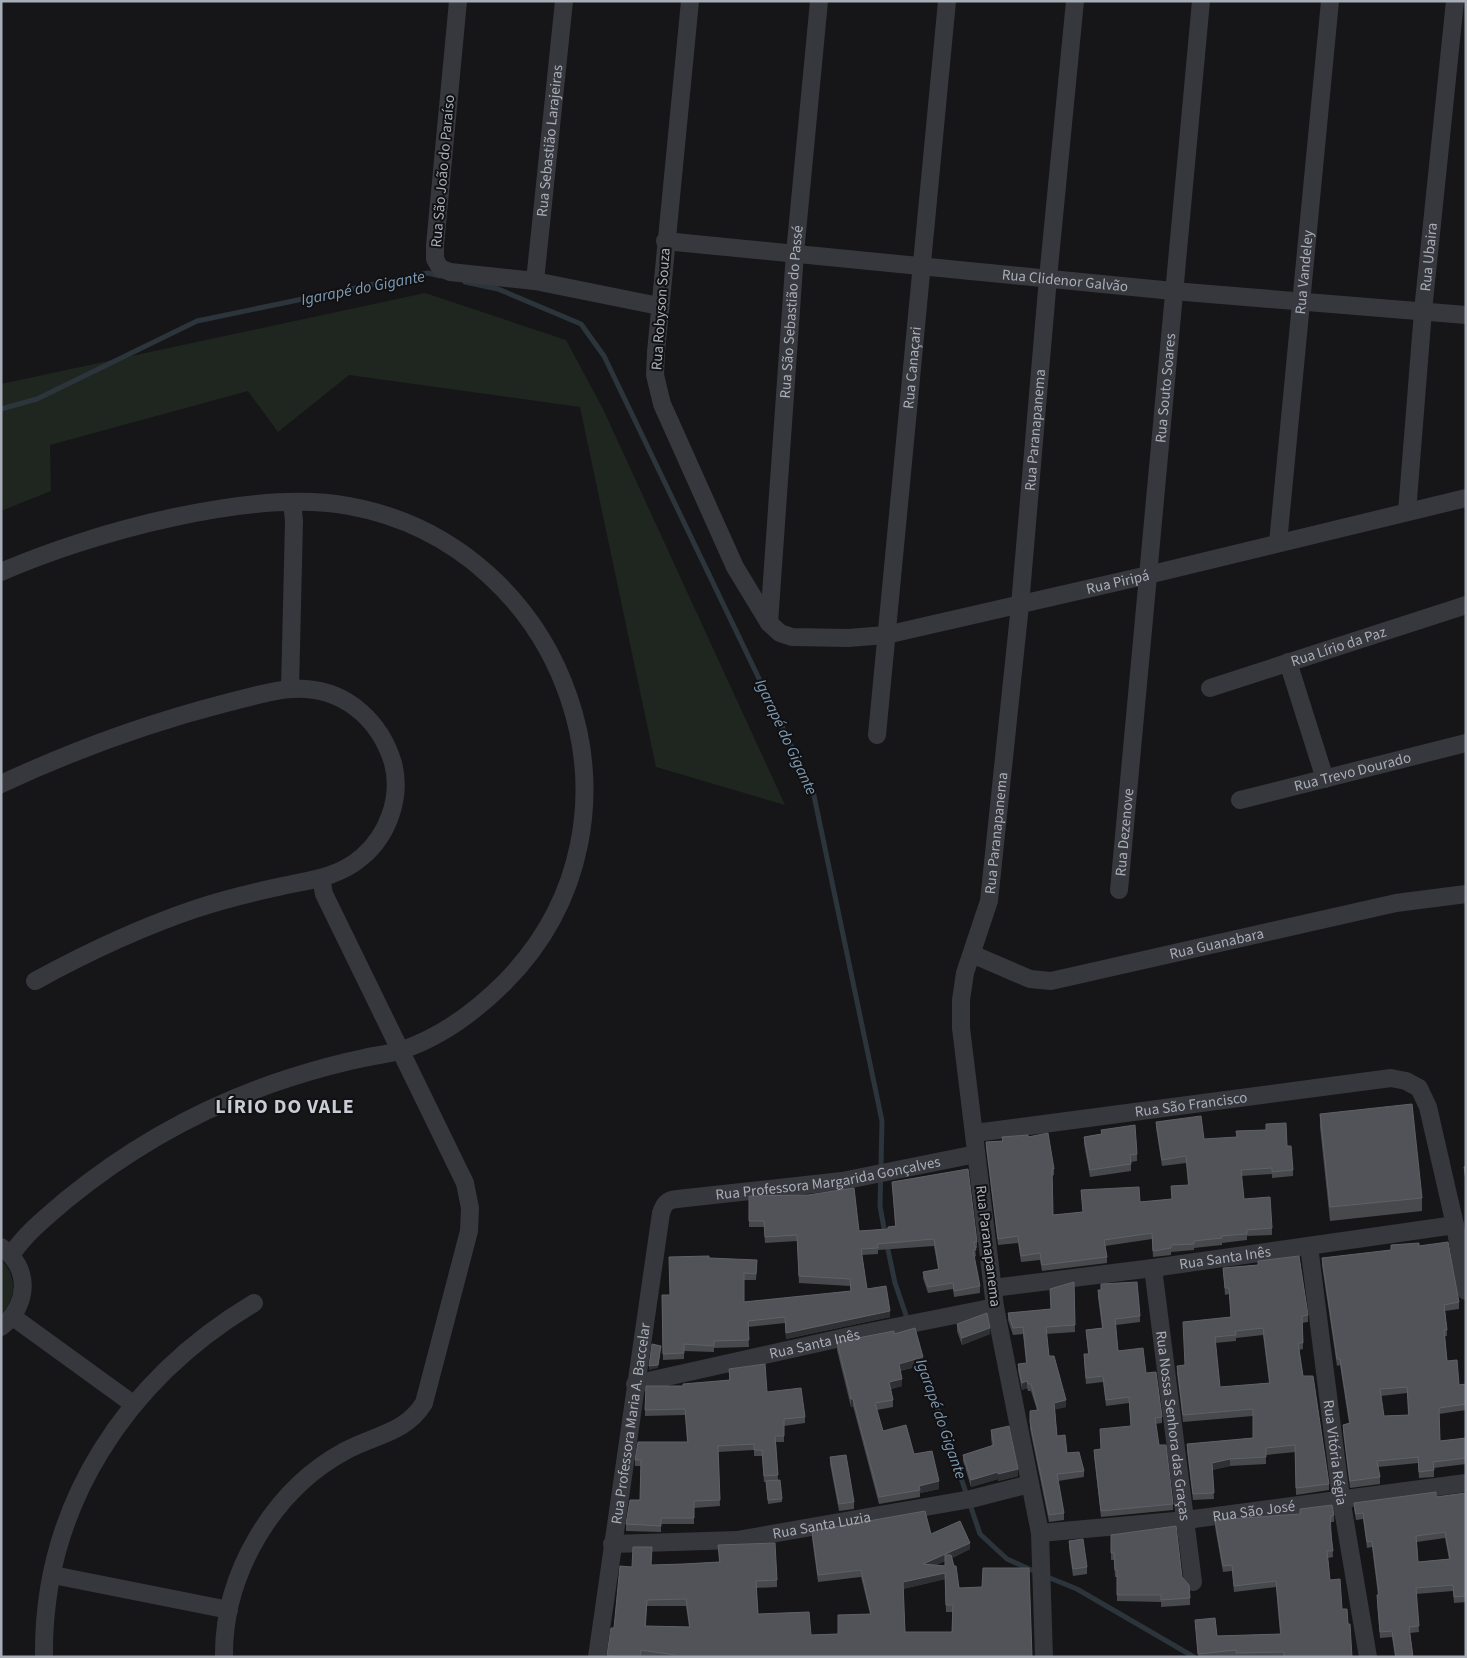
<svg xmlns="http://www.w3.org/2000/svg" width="1467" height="1658" viewBox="0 0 1467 1658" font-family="'Source Sans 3',sans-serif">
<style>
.green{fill:#1e261f}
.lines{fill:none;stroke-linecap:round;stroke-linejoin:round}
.stream{stroke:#2c353c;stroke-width:5}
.minor{stroke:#37383d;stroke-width:18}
.wall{fill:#47494d;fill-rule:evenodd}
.shaded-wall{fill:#2f3033}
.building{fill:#525359;stroke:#5f6168;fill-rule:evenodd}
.labels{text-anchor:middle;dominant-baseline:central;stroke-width:4;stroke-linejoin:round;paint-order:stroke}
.street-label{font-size:15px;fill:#a8adb8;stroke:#111113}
.water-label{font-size:16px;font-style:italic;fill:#7f9bb3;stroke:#111113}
.district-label{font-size:20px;font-weight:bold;letter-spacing:1px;fill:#c9ccd4;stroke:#111113}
</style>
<rect width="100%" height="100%" fill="#161618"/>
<g class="green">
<polygon points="425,293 566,340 603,409 785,805 656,767 580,407 349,375 278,432 248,391 50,445 51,491 1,511 1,384"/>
<path d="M1,1260c16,15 16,39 0,54z"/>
</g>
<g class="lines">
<g class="stream">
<polyline points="465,282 498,289 581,324 604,356 813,791 882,1121 880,1206 885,1234"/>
<polyline points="1,409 37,399 197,321 428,273 440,276"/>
<polyline points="887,1245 895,1283 908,1321"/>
<polyline points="921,1360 980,1534 1007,1559 1038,1573"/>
<polyline points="1045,1576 1077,1589 1194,1657"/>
</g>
<g class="minor">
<polyline points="458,1 435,245 435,259 440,268 450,272 535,281 659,306"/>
<path id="s1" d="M690,1l-34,351 -1,23 7,29 73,163 34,56 11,10 12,4 56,1 38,-3 262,-60 318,-77"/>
<path id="s2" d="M665,241l508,50 293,24"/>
<path id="s3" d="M535,281l29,-280"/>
<path id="s4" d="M1407,512l16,-201 32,-310"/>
<path id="s5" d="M1278,543l52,-542"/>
<path d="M1,572c89,-39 251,-84 348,-66 219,40 316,314 156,476 -29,29 -64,55 -103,68 -12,4 -25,5 -38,8 -25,5 -50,12 -75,20 -81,26 -157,68 -223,122 -20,17 -40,33 -55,55"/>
<path id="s6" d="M769,623l26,-370 24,-252"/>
<polyline points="1288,662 1325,779"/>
<path id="s7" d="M1210,688l256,-83"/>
<polyline points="290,689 294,521 292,502"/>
<path id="s8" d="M877,735l70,-734"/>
<path d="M1,784c73,-34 147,-61 225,-81 25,-6 55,-16 80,-14 43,3 75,34 87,74 9,34 -5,72 -31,94 -24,21 -54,23 -84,30 -28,6 -56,13 -83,22 -56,19 -109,44 -160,72"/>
<path id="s9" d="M1240,800l226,-57"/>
<path id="s10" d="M1119,890l82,-889"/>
<path id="s11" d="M972,954l58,25 21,2 345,-78 70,-9"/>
<path id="s12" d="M975,1133l416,-55 15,3 13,7 9,19 27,118 11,66"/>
<path id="s13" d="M1309,1246l32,252 27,159"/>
<path d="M1,1247c30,21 28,58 0,80"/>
<path id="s14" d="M1153,1268l40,314"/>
<path id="s15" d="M993,1288l160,-20 302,-43"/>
<polyline points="13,1317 133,1404"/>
<path id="s16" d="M635,1384l215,-48 145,-29"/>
<path id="s17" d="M1040,1533l146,-13 280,-37"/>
<path id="s18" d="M612,1544l125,-4 234,-41 59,-15"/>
<polyline points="53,1575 229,1610"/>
<path d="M44,1657c-2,-152 83,-278 210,-354"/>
<path d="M224,1657c-1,-83 49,-167 121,-206 29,-16 61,-18 79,-48l45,-172 1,-23 -5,-25 -141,-289 -3,-16"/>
<path id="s19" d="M597,1657l64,-444c3,-9 6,-13 16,-14l165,-18 134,-27"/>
<path id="s20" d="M1044,1657l-4,-124 -45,-226 -34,-279v-28l4,-27 24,-72 31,-296 28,-327 27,-277"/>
</g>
</g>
<g class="wall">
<polygon points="1320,1114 1422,1198 1422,1211 1330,1221 1320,1127"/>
<polygon points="1156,1122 1204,1139 1287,1146 1293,1170 1293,1176 1272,1178 1272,1174 1241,1176 1244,1199 1272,1228 1272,1235 1247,1236 1247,1240 1222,1243 1222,1245 1194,1248 1194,1250 1171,1252 1171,1255 1153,1257 1152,1239 1105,1246 1107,1257 1107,1263 1042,1271 1040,1260 1021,1262 1018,1243 998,1245 986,1148 986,1142 1002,1141 1002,1137 1028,1137 1054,1169 1054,1175 1052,1176 1053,1215 1083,1212 1081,1190 1140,1202 1172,1199 1188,1185 1186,1163 1162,1166 1156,1128"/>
<polygon points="1101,1130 1137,1154 1137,1161 1131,1162 1131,1171 1090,1177 1084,1144 1084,1137 1101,1134"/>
<polygon points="1466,1166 1466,1181 1464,1173 1464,1167"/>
<polygon points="892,1182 977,1242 977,1248 975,1248 976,1256 974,1257 980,1286 980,1293 954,1297 953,1289 928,1293 923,1278 923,1272 938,1269 934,1246 878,1250 878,1254 862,1255 867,1289 890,1317 786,1339 785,1323 748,1327 749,1347 714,1348 714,1352 684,1351 684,1359 663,1360 662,1295 670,1295 709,1258 757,1266 756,1280 744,1280 744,1302 851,1291 850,1286 799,1283 797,1241 765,1243 764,1227 749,1227 749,1196 859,1231 888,1229 895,1226"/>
<path d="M1419,1246l40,56v7l-14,2 2,19v6h-2l2,25 12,24 7,-1v26l-27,4 1,27 26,-3v26l-32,4v9l-15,1 -1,-15 -40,4 2,10v7l-30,4 -7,-56v-7l6,-2 -9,-58 -3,1 -15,-101v-7l69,-8zM1407,1393l1,22 -24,1 -3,-20z"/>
<path d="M1258,1261l50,54v7l-6,1 1,26 -4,1 4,26 26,108v6l-33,5 -1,-43 -29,3v9l-36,2 -18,4 2,29 -21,1 -6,-49v-7l66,-6v-22l-70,6 -6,-49v-7l8,-1 46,-48 -2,-23 -4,1 -2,-27 35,-3zM1263,1335l6,48 -49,4 -5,-44 21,-2v-3z"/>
<polygon points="1074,1282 1075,1332 1046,1334 1049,1356 1066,1407 1055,1409 1057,1436 1067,1453 1084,1471 1084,1477 1058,1481 1064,1513 1064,1520 1049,1522 1030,1429 1030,1411 1037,1410 1031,1391 1028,1391 1027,1388 1022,1390 1018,1371 1018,1364 1026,1363 1023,1334 1013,1335 1008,1320 1008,1313 1051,1309 1050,1289"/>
<polygon points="1098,1290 1140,1316 1140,1322 1116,1325 1118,1351 1146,1373 1162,1417 1162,1423 1155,1424 1159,1445 1173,1504 1173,1510 1101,1517 1094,1456 1094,1450 1101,1449 1131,1426 1129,1403 1106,1406 1103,1382 1086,1384 1084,1361 1084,1354 1088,1354 1086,1330 1102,1328 1098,1297"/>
<polygon points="957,1324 990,1334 962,1345 957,1331"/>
<polygon points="837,1342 923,1365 900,1371 902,1386 891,1389 893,1400 893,1407 877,1410 883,1431 914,1454 939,1489 920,1493 920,1497 879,1504 853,1406 851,1407 837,1350"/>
<polygon points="729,1369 767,1392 805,1417 805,1423 784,1426 784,1442 776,1442 778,1480 782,1499 782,1502 768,1504 766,1482 764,1482 762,1456 754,1456 754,1450 718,1452 720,1506 694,1508 694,1524 661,1524 661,1532 626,1531 626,1524 640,1500 641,1466 635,1466 635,1460 687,1442 685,1415 645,1416 645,1410 683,1386 729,1380"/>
<polygon points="991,1430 1018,1476 998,1481 998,1479 971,1487 963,1461 963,1455 992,1446 991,1437"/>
<polygon points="830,1457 854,1502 854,1509 839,1511 830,1464"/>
<path d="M1466,1493v109l-12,1 -1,-12 -37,3 3,38 -9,1 3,24h-18l-3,-20 -12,1 -3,-37v-6h1l-6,-48 -5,1 -4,-29 -7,1 -2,-11v-6l82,-6zM1445,1538l4,21 -31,3 -1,-20z"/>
<polygon points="1334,1515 1334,1522 1331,1522 1333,1557 1328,1558 1330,1580 1342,1609 1352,1657 1198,1657 1195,1620 1217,1636 1280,1634 1276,1587 1234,1592 1232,1571 1223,1572 1215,1527 1215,1520"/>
<path d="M812,1531l119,3 39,15 -18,9 7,30 73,69h-425v-4l25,-86 87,-5 -1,-17 59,35v7l-21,1 2,26 53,21 27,-1 32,-20 -9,-37 -43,5 -6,-44zM945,1561v5l-9,-1zM945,1579l1,33h6v20h-47l-2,-43zM647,1606h39l3,21 -43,-1z"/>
<polygon points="1111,1535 1182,1577 1190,1598 1190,1605 1161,1607 1161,1602 1117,1601 1117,1577 1115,1577 1114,1560 1111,1560"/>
<polygon points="1069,1541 1087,1567 1087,1574 1073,1576 1069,1548"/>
</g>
<g class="shaded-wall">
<polygon points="890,1311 890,1317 786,1339 786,1333"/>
<polygon points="990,1328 990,1334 962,1345 962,1338"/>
<polygon points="661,1346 658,1368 649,1370 649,1366"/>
<polygon points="923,1357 923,1365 899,1371 899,1364"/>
<polygon points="902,1379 902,1386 889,1389 889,1382"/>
<polygon points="1027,1381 1027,1388 1022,1390 1022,1383"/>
<polygon points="851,1399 853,1399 853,1406 851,1407"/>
<polygon points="1066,1400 1066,1407 1054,1410 1054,1403"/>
<polygon points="1230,1459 1230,1466 1212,1470 1212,1463"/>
<polygon points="1018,1469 1018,1476 998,1481 998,1474"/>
<polygon points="998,1472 998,1479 971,1487 971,1480"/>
<polygon points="939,1481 939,1489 920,1493 919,1486"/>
<polygon points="970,1543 970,1549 923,1571 923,1564"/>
<polygon points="945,1573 945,1579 903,1589 903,1582"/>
</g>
<g class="building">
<polygon points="1412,1104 1422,1198 1330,1207 1320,1114"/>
<polygon points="1201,1116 1204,1139 1237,1137 1236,1131 1266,1130 1266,1124 1286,1123 1287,1146 1291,1146 1293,1170 1272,1172 1272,1168 1241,1170 1244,1199 1270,1197 1272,1228 1247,1230 1247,1234 1221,1236 1222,1238 1194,1241 1194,1244 1171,1245 1171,1248 1153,1251 1152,1233 1104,1240 1107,1257 1042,1265 1040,1253 1021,1256 1018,1236 998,1239 986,1142 1003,1141 1002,1137 1028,1135 1028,1137 1048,1133 1054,1169 1052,1169 1053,1215 1083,1212 1081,1190 1139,1187 1140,1202 1172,1199 1171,1186 1189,1185 1186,1156 1162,1160 1156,1122"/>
<polygon points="1135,1125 1137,1154 1130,1155 1131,1164 1090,1170 1084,1137 1102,1134 1101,1130"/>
<polygon points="1466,1166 1466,1175 1464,1167"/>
<polygon points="968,1169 977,1242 974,1242 976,1250 973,1250 980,1286 954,1291 953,1283 928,1287 923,1272 939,1269 934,1239 877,1244 878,1248 861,1249 867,1289 886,1286 890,1311 786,1333 785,1317 748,1321 749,1340 714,1341 714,1346 684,1344 684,1353 663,1354 662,1295 670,1295 669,1257 709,1256 709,1258 757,1260 756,1274 744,1273 744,1302 851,1291 850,1279 799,1276 797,1235 765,1237 764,1221 749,1221 749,1196 808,1195 854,1188 859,1231 888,1229 888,1227 896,1226 892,1182"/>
<path d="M1448,1242l11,60 -15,3 3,25h-3l3,31 10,-1 2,25 7,-1v20l-27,4 1,33 26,-3v20l-33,4 1,8 -15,2 -1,-15 -41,4 3,16 -30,4 -7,-56 7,-2 -10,-64h-3l-15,-101 69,-8v-5l28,-2v3zM1407,1387l2,28 -25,1 -4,-27z"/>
<path d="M1299,1256l9,59 -6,1 1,27h-5l5,33h10l16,108 -33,4 -1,-43 -29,3v9l-36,2 -18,4 2,30 -21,1 -6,-50 66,-6v-29l-70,6 -6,-49 8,-1 -2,-43 48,-5 -2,-29h-4l-2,-20 35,-3v-4zM1263,1328l7,55 -50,4 -5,-50 21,-2 -1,-4z"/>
<polygon points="1074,1282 1075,1325 1046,1327 1049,1356 1054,1356 1066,1400 1054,1403 1057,1436 1065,1435 1067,1453 1079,1452 1084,1471 1057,1474 1064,1513 1049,1515 1030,1422 1030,1411 1038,1410 1031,1384 1028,1384 1027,1381 1022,1383 1018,1364 1027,1363 1023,1327 1013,1328 1008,1313 1051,1309 1050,1289"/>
<polygon points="1137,1282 1140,1316 1115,1319 1118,1351 1143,1348 1146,1373 1156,1372 1162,1417 1155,1418 1159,1445 1166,1445 1173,1504 1101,1511 1094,1450 1101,1449 1100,1429 1131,1426 1129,1397 1106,1400 1103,1376 1086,1378 1084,1354 1089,1354 1086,1330 1103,1328 1098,1290 1101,1290 1101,1284"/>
<polygon points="987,1313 990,1328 962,1338 957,1324"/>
<polygon points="915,1328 923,1357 899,1364 902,1379 889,1382 893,1400 875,1403 883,1431 906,1425 914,1454 932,1451 939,1481 919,1486 920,1490 879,1497 853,1399 851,1399 837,1342 894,1331 894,1334"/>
<polygon points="652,1344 661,1346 658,1365 649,1366"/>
<polygon points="765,1364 767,1392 801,1388 805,1417 784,1419 784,1436 775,1436 778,1475 764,1476 762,1450 754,1450 754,1444 718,1446 720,1500 694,1501 694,1518 661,1518 661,1526 626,1524 630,1500 640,1500 641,1460 635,1460 638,1442 688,1442 685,1409 645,1410 646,1386 683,1386 683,1384 730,1380 729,1369"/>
<polygon points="1009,1426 1018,1469 998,1474 998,1472 971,1480 963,1455 994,1445 991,1430"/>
<polygon points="846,1455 854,1502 839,1504 830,1457"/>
<polygon points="780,1480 782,1499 768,1500 766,1481"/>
<path d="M1436,1492v5l30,-4v103l-12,1 -1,-12 -37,3 3,38 -10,1 4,30h-17l-4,-26 -12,1 -3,-37 2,-1 -7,-53 -5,1 -4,-29 -7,1 -2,-11zM1445,1532l5,27 -32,3 -2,-26z"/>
<polygon points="1332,1505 1334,1515 1331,1516 1330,1527 1333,1551 1327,1551 1330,1580 1340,1579 1342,1609 1347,1609 1348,1624 1350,1624 1352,1657 1284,1657 1284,1652 1236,1653 1236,1650 1198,1654 1195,1620 1215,1618 1217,1636 1281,1634 1276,1581 1234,1586 1232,1565 1223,1566 1215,1520 1300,1514 1300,1509"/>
<path d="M925,1511l6,23 29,-13 10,22 -47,21 22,2v-11h6l3,11h2l3,22 23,-1 1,-19h46l3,89h-357v-2l-34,-5 -1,7h-20l-13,-2 4,-27h3l6,-62 12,1 1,-20h19l-1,18 32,-1 37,-2 -2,-17 57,-2 2,37 -21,1 2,33 51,-2 2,23 27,-1v-19l33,-1 -10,-44 -43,5 -6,-44zM945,1573l1,32h7l-1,27h-47l-2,-50zM686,1599l4,28 -45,-1 2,-26z"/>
<polygon points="1176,1526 1182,1577 1189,1585 1190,1598 1161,1600 1161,1595 1117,1595 1117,1570 1115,1570 1114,1553 1111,1553 1111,1535"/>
<polygon points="1083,1539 1087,1567 1073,1569 1069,1541"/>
</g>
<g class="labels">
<g class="street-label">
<text stroke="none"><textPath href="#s3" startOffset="141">Rua Sebastião Larajeiras</textPath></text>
<text transform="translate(443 171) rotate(-85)">Rua São João do Paraíso</text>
<text stroke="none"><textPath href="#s4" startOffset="256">Rua Ubaira</textPath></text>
<text stroke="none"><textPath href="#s5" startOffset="272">Rua Vandeley</textPath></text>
<text stroke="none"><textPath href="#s2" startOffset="402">Rua Clidenor Galvão</textPath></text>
<text transform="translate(661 309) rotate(-86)">Rua Robyson Souza</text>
<text stroke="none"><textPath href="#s6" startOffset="312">Rua São Sebastião do Passé</textPath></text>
<text stroke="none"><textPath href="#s8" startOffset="369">Rua Canaçari</textPath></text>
<text stroke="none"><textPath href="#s10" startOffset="504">Rua Souto Soares</textPath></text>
<text stroke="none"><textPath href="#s20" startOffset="1240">Rua Paranapanema</textPath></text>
<text stroke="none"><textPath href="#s1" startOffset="1009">Rua Piripá</textPath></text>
<text stroke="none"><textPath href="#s7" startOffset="135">Rua Lírio da Paz</textPath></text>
<text stroke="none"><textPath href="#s9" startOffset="116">Rua Trevo Dourado</textPath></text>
<text stroke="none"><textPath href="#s20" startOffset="835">Rua Paranapanema</textPath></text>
<text stroke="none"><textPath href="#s10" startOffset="58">Rua Dezenove</textPath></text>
<text stroke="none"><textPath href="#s11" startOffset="254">Rua Guanabara</textPath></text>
<text stroke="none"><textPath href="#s12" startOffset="218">Rua São Francisco</textPath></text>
<text stroke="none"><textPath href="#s19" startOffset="624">Rua Professora Margarida Gonçalves</textPath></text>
<text transform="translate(988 1246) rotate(83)">Rua Paranapanema</text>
<text stroke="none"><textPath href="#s15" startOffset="234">Rua Santa Inês</textPath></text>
<text stroke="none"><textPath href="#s16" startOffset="184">Rua Santa Inês</textPath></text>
<text stroke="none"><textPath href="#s19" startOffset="236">Rua Professora Maria A. Baccelar</textPath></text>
<text stroke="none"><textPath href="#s14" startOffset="159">Rua Nossa Senhora das Graças</textPath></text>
<text stroke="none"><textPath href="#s13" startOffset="208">Rua Vitória Régia</textPath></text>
<text stroke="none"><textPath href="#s17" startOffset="215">Rua São José</textPath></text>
<text stroke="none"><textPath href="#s18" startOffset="211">Rua Santa Luzia</textPath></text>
</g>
<g class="water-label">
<text transform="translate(363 288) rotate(-11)">Igarapé do Gigante</text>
<text transform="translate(786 737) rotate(65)">Igarapé do Gigante</text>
<text transform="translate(941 1419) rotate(71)">Igarapé do Gigante</text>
</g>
<g class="district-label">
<text x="285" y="1107">LÍRIO DO VALE</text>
</g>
</g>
<rect width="1467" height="1658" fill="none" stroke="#a8adb8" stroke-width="5"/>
</svg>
